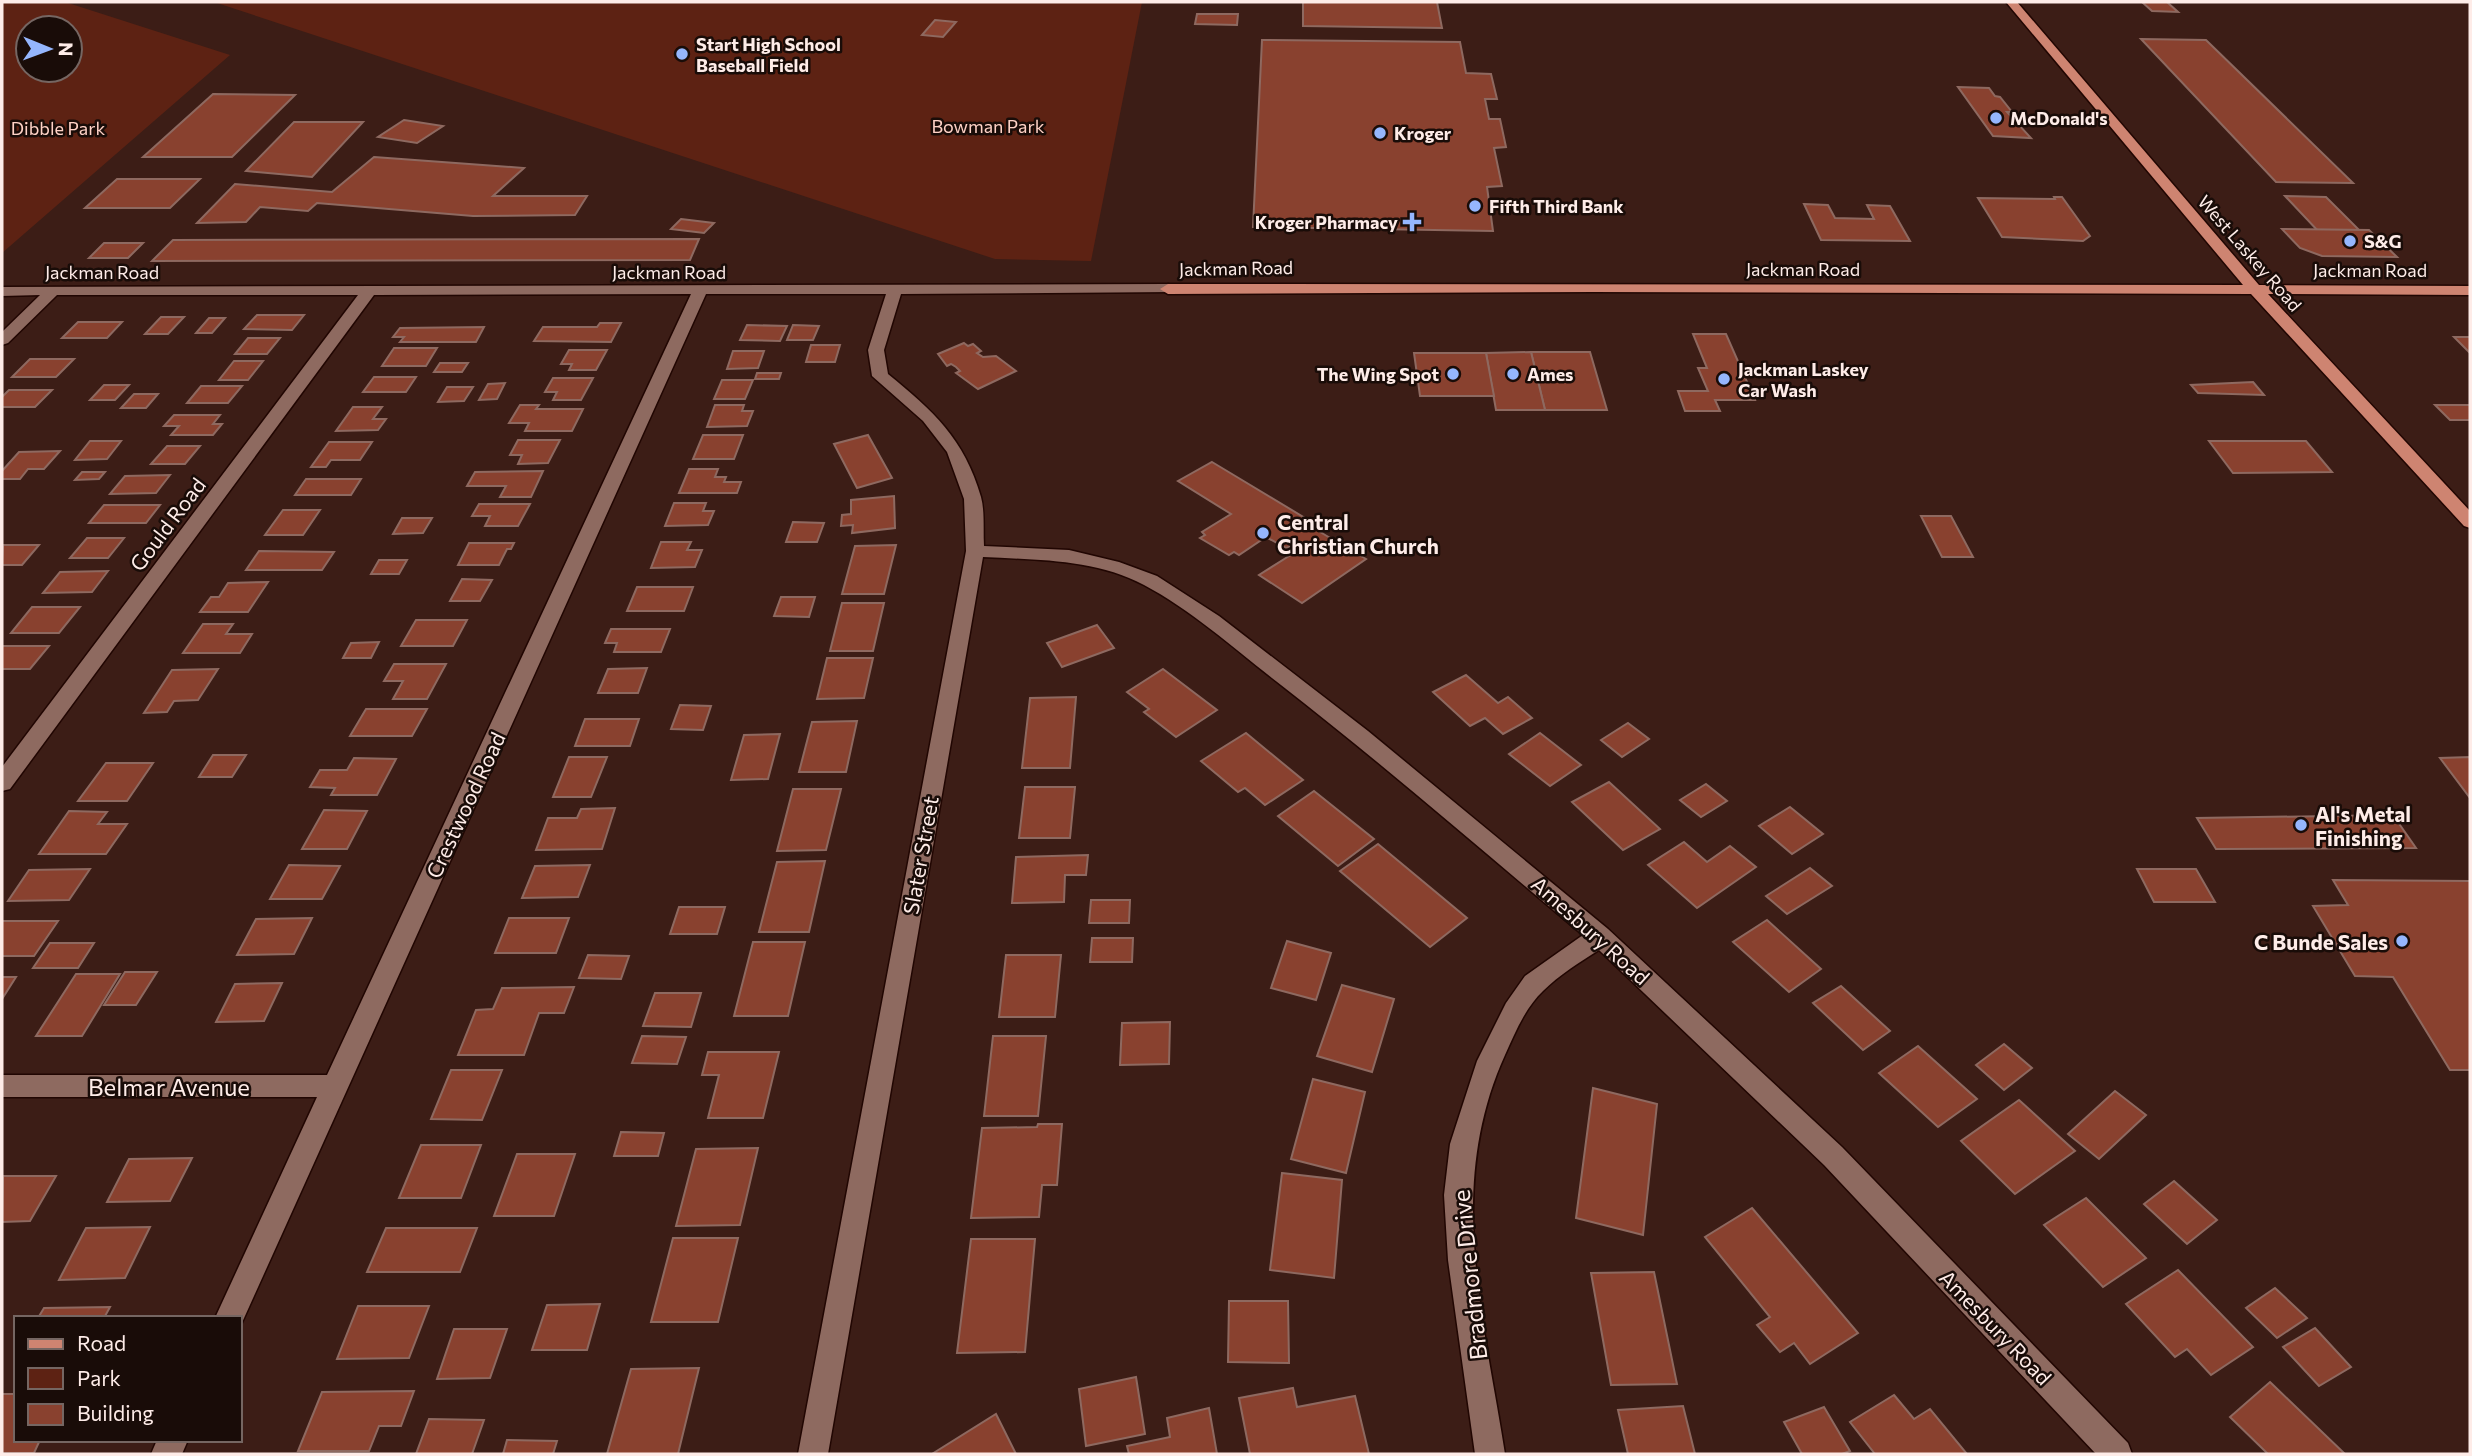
<svg xmlns="http://www.w3.org/2000/svg" width="2472" height="1456" viewBox="0 0 2472 1456" font-family="Commissioner,sans-serif">
<style>
.green{fill:#5d2213;fill-rule:evenodd}
.building{fill:#89412f;stroke:#8e6960;stroke-width:2}
.lines{fill:none;stroke-linecap:round;stroke-linejoin:round}
.minor-casing{stroke:#210602;stroke-width:3}
.major-casing{stroke:#210602;stroke-width:3}
.minor{fill:#8e6a60;fill-rule:evenodd}
.major{fill:#ce8471;fill-rule:evenodd}
.poi-dot{fill:#95b6fd;stroke:#190c08;stroke-width:2.5}
.labels{text-anchor:middle;dominant-baseline:central;stroke-width:5;stroke-linejoin:round;paint-order:stroke}
.far-poi-label{font-size:18px;font-weight:bold;fill:#feece8;stroke:#190c08;text-anchor:start}
.far-park-label{font-size:18px;fill:#ffd2c6;stroke:#190c08}
.far-street-label{font-size:18px;fill:#feece8;stroke:#190c08}
.poi-label{font-size:21px;font-weight:bold;fill:#feece8;stroke:#190c08;text-anchor:start}
.street-label{font-size:21px;fill:#feece8;stroke:#190c08}
.near-street-label{font-size:24px;fill:#feece8;stroke:#190c08}
</style>
<rect width="100%" height="100%" fill="#3c1d16"/>
<g class="green">
<path d="M2,2h63l165,53 -228,198zM28,28h42v42h-42z"/>
<polygon points="214,2 1142,2 1091,261 995,259"/>
</g>
<g class="building">
<polygon points="1303,2 1437,2 1442,28 1303,26"/>
<polygon points="2142,2 2167,2 2178,12 2152,11"/>
<polygon points="1197,14 1238,14 1237,25 1195,24"/>
<polygon points="935,20 956,22 943,37 922,35"/>
<polygon points="2141,39 2206,40 2353,183 2276,182"/>
<polygon points="1262,40 1460,42 1466,73 1491,74 1497,99 1485,99 1489,119 1500,119 1506,147 1494,148 1502,186 1487,187 1493,231 1253,227"/>
<polygon points="1958,87 1989,88 1995,96 2000,97 2012,112 2007,112 2031,138 1993,136"/>
<polygon points="213,94 295,95 232,157 143,157"/>
<polygon points="404,120 443,126 417,143 378,137"/>
<polygon points="294,122 363,122 312,177 246,171"/>
<polygon points="374,157 524,168 493,196 587,196 575,215 473,216 317,203 308,211 260,207 246,222 197,223 235,184 332,192"/>
<polygon points="117,179 200,179 170,208 85,208"/>
<polygon points="2285,196 2326,197 2362,233 2319,232"/>
<polygon points="2054,197 2062,197 2090,236 2083,241 2002,237 1978,198 2055,199"/>
<polygon points="1804,204 1828,205 1835,218 1874,219 1867,205 1890,206 1910,241 1821,240"/>
<polygon points="681,219 714,223 704,233 671,229"/>
<polygon points="2282,229 2369,230 2397,257 2322,256 2300,248"/>
<polygon points="699,239 690,260 152,261 173,240"/>
<polygon points="104,243 143,243 128,258 89,258"/>
<polygon points="257,315 304,315 292,330 244,329"/>
<polygon points="161,317 184,317 168,334 145,334"/>
<polygon points="209,318 225,318 212,333 196,333"/>
<polygon points="78,322 122,322 107,338 62,338"/>
<polygon points="600,323 621,323 611,342 534,341 543,327 597,327"/>
<polygon points="747,325 787,326 780,341 740,340"/>
<polygon points="793,325 819,326 813,340 787,340"/>
<polygon points="484,327 476,342 400,342 404,337 393,337 400,328"/>
<polygon points="1693,334 1726,334 1755,400 1715,400 1720,411 1685,411 1678,391 1708,391 1698,368 1707,368"/>
<polygon points="2454,337 2470,337 2470,353"/>
<polygon points="248,338 280,338 267,354 235,354"/>
<polygon points="964,343 968,346 973,344 981,351 977,353 983,357 996,356 1016,371 978,389 956,373 960,371 956,367 951,364 947,366 938,354"/>
<polygon points="811,345 840,345 835,362 806,362"/>
<polygon points="394,348 437,348 426,366 382,366"/>
<polygon points="569,350 607,350 596,370 569,370 572,364 561,364"/>
<polygon points="733,351 764,351 758,368 727,369"/>
<polygon points="1531,352 1590,352 1607,410 1545,410"/>
<polygon points="1531,352 1545,410 1496,410 1486,353"/>
<polygon points="1414,353 1486,353 1494,396 1420,396"/>
<polygon points="30,359 74,359 56,377 12,377"/>
<polygon points="234,361 263,361 248,380 219,380"/>
<polygon points="440,363 468,363 462,372 434,372"/>
<polygon points="757,373 781,373 779,379 755,379"/>
<polygon points="374,377 416,377 406,392 363,392"/>
<polygon points="553,378 593,378 581,400 553,400 557,392 545,392"/>
<polygon points="722,380 753,380 745,399 714,399"/>
<polygon points="2253,382 2264,395 2198,393 2191,385"/>
<polygon points="505,383 497,399 479,400 488,384"/>
<polygon points="104,385 129,385 115,400 90,400"/>
<polygon points="201,386 242,386 228,403 187,403"/>
<polygon points="447,387 473,387 464,401 438,402"/>
<polygon points="9,390 52,390 35,407 2,407 2,397"/>
<polygon points="134,394 158,394 146,408 121,408"/>
<polygon points="520,405 539,405 536,409 583,409 572,431 525,431 529,423 509,423"/>
<polygon points="715,405 744,405 742,411 753,411 747,426 707,427"/>
<polygon points="2435,405 2470,405 2470,420 2450,420"/>
<polygon points="353,407 382,407 373,419 386,419 378,430 336,431"/>
<polygon points="174,415 220,415 213,424 222,424 213,435 171,435 179,426 164,426"/>
<polygon points="703,435 743,435 734,459 693,459"/>
<polygon points="868,435 892,478 857,488 834,444"/>
<polygon points="518,440 560,440 548,463 518,464 522,455 510,455"/>
<polygon points="90,441 121,441 107,459 75,460"/>
<polygon points="2209,441 2306,441 2332,472 2233,473"/>
<polygon points="329,442 372,442 360,460 331,460 326,467 311,467"/>
<polygon points="167,446 200,446 185,464 151,464"/>
<polygon points="60,451 44,469 28,469 20,479 2,479 2,471 19,452"/>
<polygon points="1212,462 1320,527 1315,529 1366,559 1302,603 1259,575 1297,551 1291,546 1286,548 1266,537 1239,555 1234,552 1229,555 1200,538 1205,535 1202,532 1231,514 1178,481"/>
<polygon points="689,469 718,469 715,477 726,477 724,482 741,482 737,493 679,493"/>
<polygon points="543,471 531,497 500,497 506,486 467,486 475,472"/>
<polygon points="82,472 105,472 99,479 75,480"/>
<polygon points="170,475 156,493 110,494 125,476"/>
<polygon points="306,479 361,479 351,495 295,495"/>
<polygon points="894,496 895,528 852,533 853,525 841,526 842,515 851,514 851,500"/>
<polygon points="674,503 706,503 703,511 714,511 708,525 665,526"/>
<polygon points="479,504 530,504 518,526 485,526 490,516 472,516"/>
<polygon points="104,505 160,505 146,523 89,523"/>
<polygon points="283,510 320,510 303,535 265,535"/>
<polygon points="1921,516 1951,516 1973,557 1942,557"/>
<polygon points="402,518 432,518 423,533 393,534"/>
<polygon points="793,522 824,523 817,542 786,542"/>
<polygon points="87,538 124,538 108,558 70,558"/>
<polygon points="661,542 691,542 687,550 702,550 695,567 651,568"/>
<polygon points="469,543 514,543 511,549 507,549 499,565 458,565"/>
<polygon points="3,545 39,545 22,565 2,565"/>
<polygon points="896,545 884,594 842,594 855,546"/>
<polygon points="259,551 334,552 322,570 246,570"/>
<polygon points="379,560 407,560 399,574 371,574"/>
<polygon points="108,571 92,592 43,593 60,572"/>
<polygon points="462,579 492,580 480,601 450,601"/>
<polygon points="268,582 248,612 200,612 211,597 219,597 228,583"/>
<polygon points="637,587 693,587 684,611 627,611"/>
<polygon points="781,597 815,597 809,617 774,616"/>
<polygon points="842,603 884,603 873,651 830,651"/>
<polygon points="32,607 80,607 59,633 11,633"/>
<polygon points="416,620 467,620 453,646 401,646"/>
<polygon points="203,624 233,624 226,634 252,634 240,653 183,653"/>
<polygon points="1097,625 1114,648 1062,667 1047,643"/>
<polygon points="611,629 670,629 661,652 614,652 617,643 605,643"/>
<polygon points="379,642 371,658 343,658 351,643"/>
<polygon points="2,646 49,646 30,669 2,669"/>
<polygon points="827,658 873,658 864,698 817,699"/>
<polygon points="394,664 446,664 427,699 393,699 403,681 384,681"/>
<polygon points="647,668 638,693 598,693 608,669"/>
<polygon points="218,669 198,700 174,701 167,712 144,713 172,670"/>
<polygon points="1163,669 1217,710 1176,737 1144,712 1149,709 1127,692"/>
<polygon points="1466,675 1498,703 1508,697 1532,718 1503,734 1485,718 1470,726 1433,692"/>
<polygon points="1076,697 1070,768 1022,768 1030,698"/>
<polygon points="680,705 711,706 703,730 671,729"/>
<polygon points="366,709 427,709 412,736 350,736"/>
<polygon points="585,719 639,719 630,746 575,746"/>
<polygon points="857,721 846,772 799,772 812,722"/>
<polygon points="1628,723 1649,739 1622,757 1601,740"/>
<polygon points="1246,733 1303,780 1265,805 1245,788 1238,792 1201,761"/>
<polygon points="1540,733 1581,765 1550,786 1509,754"/>
<polygon points="780,734 768,779 731,780 744,735"/>
<polygon points="213,755 246,755 232,777 199,777"/>
<polygon points="569,757 607,757 591,797 553,797"/>
<polygon points="2470,757 2470,798 2440,758"/>
<polygon points="354,758 396,759 377,795 331,795 335,788 310,787 320,770 347,770"/>
<polygon points="106,763 153,763 127,801 78,801"/>
<polygon points="1609,782 1660,829 1623,850 1572,802"/>
<polygon points="1706,784 1727,801 1701,817 1680,800"/>
<polygon points="1025,787 1075,787 1070,838 1019,838"/>
<polygon points="793,789 841,789 826,850 777,851"/>
<polygon points="1314,791 1374,839 1338,866 1278,816"/>
<polygon points="1790,807 1823,834 1792,854 1759,826"/>
<polygon points="615,808 602,849 536,850 548,818 577,818 581,809"/>
<polygon points="324,810 367,811 347,849 302,849"/>
<polygon points="69,811 107,812 98,824 127,824 106,854 39,854"/>
<polygon points="2393,815 2416,848 2216,849 2197,818"/>
<polygon points="1684,842 1707,862 1730,846 1756,867 1697,908 1648,865"/>
<polygon points="1378,844 1467,918 1430,947 1340,871"/>
<polygon points="1088,855 1086,875 1065,875 1064,902 1012,903 1016,857"/>
<polygon points="825,861 809,932 759,932 777,862"/>
<polygon points="289,865 340,866 322,899 270,899"/>
<polygon points="590,865 578,897 522,898 535,866"/>
<polygon points="1810,868 1832,886 1787,914 1766,896"/>
<polygon points="90,869 69,900 8,901 29,870"/>
<polygon points="2137,869 2196,869 2215,902 2154,902"/>
<polygon points="2333,880 2470,881 2470,1070 2450,1070 2393,977 2355,976 2313,906 2348,905"/>
<polygon points="1091,900 1130,900 1129,923 1089,923"/>
<polygon points="679,907 725,907 717,934 670,934"/>
<polygon points="312,918 294,954 237,955 256,919"/>
<polygon points="509,918 569,918 556,953 495,953"/>
<polygon points="1767,920 1821,969 1789,992 1733,942"/>
<polygon points="2,921 58,921 34,956 2,956"/>
<polygon points="1092,938 1133,938 1132,962 1090,962"/>
<polygon points="1287,941 1331,953 1316,1000 1271,988"/>
<polygon points="753,942 805,942 788,1016 734,1016"/>
<polygon points="50,943 94,943 78,968 33,968"/>
<polygon points="588,955 629,956 621,979 579,978"/>
<polygon points="1006,955 1061,955 1055,1017 999,1017"/>
<polygon points="125,972 157,972 136,1005 104,1005"/>
<polygon points="76,974 120,974 82,1036 36,1036"/>
<polygon points="2,977 16,977 2,999"/>
<polygon points="282,983 264,1021 216,1022 235,984"/>
<polygon points="1342,985 1394,999 1372,1072 1317,1056"/>
<polygon points="1841,986 1890,1031 1863,1050 1813,1003"/>
<polygon points="574,987 564,1013 539,1013 524,1055 458,1055 476,1010 493,1009 502,988"/>
<polygon points="655,993 701,993 691,1027 643,1026"/>
<polygon points="1170,1022 1169,1064 1120,1065 1122,1023"/>
<polygon points="642,1036 686,1037 677,1064 632,1063"/>
<polygon points="993,1036 1046,1036 1038,1116 984,1116"/>
<polygon points="2004,1044 2032,1068 2004,1090 1976,1065"/>
<polygon points="1918,1046 1977,1099 1938,1127 1879,1073"/>
<polygon points="708,1052 779,1052 763,1118 708,1118 719,1075 702,1075"/>
<polygon points="451,1070 502,1070 482,1120 431,1119"/>
<polygon points="1313,1079 1365,1092 1346,1173 1291,1159"/>
<polygon points="1593,1088 1657,1104 1643,1235 1576,1218"/>
<polygon points="2115,1091 2146,1115 2099,1159 2068,1134"/>
<polygon points="2019,1100 2075,1151 2015,1194 1961,1141"/>
<polygon points="1038,1124 1062,1124 1057,1185 1042,1185 1039,1217 971,1218 982,1128 1037,1127"/>
<polygon points="621,1132 664,1133 658,1156 614,1156"/>
<polygon points="421,1145 481,1145 461,1198 399,1198"/>
<polygon points="758,1148 740,1225 676,1226 696,1149"/>
<polygon points="517,1154 575,1154 554,1216 494,1216"/>
<polygon points="192,1158 170,1201 107,1202 129,1159"/>
<polygon points="1282,1173 1342,1180 1334,1278 1270,1270"/>
<polygon points="3,1176 56,1176 30,1221 2,1222"/>
<polygon points="2174,1181 2217,1220 2187,1244 2144,1204"/>
<polygon points="2086,1198 2146,1258 2103,1287 2044,1225"/>
<polygon points="1752,1208 1858,1333 1810,1364 1794,1343 1780,1352 1757,1325 1770,1317 1705,1237"/>
<polygon points="150,1227 125,1278 59,1280 86,1228"/>
<polygon points="386,1228 477,1228 460,1272 367,1272"/>
<polygon points="673,1238 738,1238 718,1322 651,1322"/>
<polygon points="971,1239 1035,1239 1025,1352 957,1353"/>
<polygon points="2178,1270 2253,1347 2211,1375 2187,1349 2175,1357 2126,1304"/>
<polygon points="1654,1272 1677,1384 1611,1385 1591,1273"/>
<polygon points="2275,1288 2307,1318 2277,1338 2246,1308"/>
<polygon points="1229,1301 1288,1301 1289,1363 1228,1362"/>
<polygon points="600,1304 587,1350 532,1350 547,1305"/>
<polygon points="358,1306 429,1306 409,1358 337,1359"/>
<polygon points="110,1307 104,1318 38,1318 44,1308"/>
<polygon points="2315,1328 2351,1367 2319,1386 2283,1347"/>
<polygon points="454,1329 507,1329 490,1378 437,1379"/>
<polygon points="699,1368 678,1454 607,1454 631,1369"/>
<polygon points="1136,1377 1145,1434 1086,1446 1079,1389"/>
<polygon points="2270,1382 2345,1454 2268,1454 2230,1417"/>
<polygon points="1293,1388 1297,1407 1355,1396 1369,1454 1250,1454 1239,1398"/>
<polygon points="414,1391 401,1426 379,1426 369,1451 298,1451 322,1392"/>
<polygon points="2,1394 16,1394 16,1440 40,1440 34,1453 2,1453"/>
<polygon points="1894,1395 1914,1419 1930,1409 1967,1454 1875,1454 1850,1422"/>
<polygon points="1683,1406 1695,1454 1628,1454 1618,1410"/>
<polygon points="1824,1407 1850,1451 1842,1454 1802,1454 1784,1422"/>
<polygon points="1209,1408 1217,1454 1129,1454 1127,1446 1170,1437 1167,1418"/>
<polygon points="996,1414 1016,1454 932,1454"/>
<polygon points="429,1419 484,1420 472,1454 416,1454"/>
<polygon points="507,1440 557,1441 553,1454 503,1454"/>
</g>
<g class="lines">
<defs>
<g id="minor">
<path d="M1168,284l5,2 3,3 -3,3 -272,2 -17,56 4,24c45,37 76,64 93,123 4,15 2,33 3,49l85,4 50,12 38,14 62,40 149,115 240,198 234,218 286,296 4,11h-36l-272,-289 -225,-215c-19,12 -40,25 -56,41 -18,17 -28,42 -38,64 -60,132 -21,263 0,399h-30l-27,-194 -4,-65 6,-51 27,-83 29,-58 19,-27 58,-41c-100,-84 -199,-170 -302,-250 -44,-34 -88,-74 -137,-100 -49,-26 -107,-25 -161,-28l-155,897h-30l168,-903 -2,-52 -17,-47 -24,-31 -51,-45 -4,-26 18,-56h-180l-466,1033v-9h-25l102,-221h-315v-22h325l364,-781 -317,1 -364,494 -8,2v-24l356,-472h-301l-49,48 -6,2v-13l38,-37 -38,1v-9z"/>
<polygon points="157,1440 188,1440 182,1454 151,1454"/>
</g>
<polygon id="major" points="2006,2 2017,2 2259,285 2470,286 2470,295 2268,294 2470,511 2470,528 2464,526 2251,294 1593,292 1168,294 1160,289 1168,284 2243,285"/>
</defs>
<use href="#minor" class="minor-casing"/>
<use href="#major" class="major-casing"/>
<use href="#minor" class="minor"/>
<use href="#major" class="major"/>
</g>
<g class="poi-dot">
<circle cx="682" cy="54" r="7"/>
<circle cx="1996" cy="118" r="7"/>
<circle cx="1380" cy="133" r="7"/>
<circle cx="1475" cy="206" r="7"/>
<path d="M1408.5 211.5h7v7h7v7h-7v7h-7v-7h-7v-7h7z"/>
<circle cx="2350" cy="241" r="7"/>
<circle cx="1453" cy="374" r="7"/>
<circle cx="1513" cy="374" r="7"/>
<circle cx="1724" cy="379" r="7"/>
<circle cx="1263" cy="533" r="7"/>
<circle cx="2301" cy="825" r="7"/>
<circle cx="2402" cy="941" r="7"/>
</g>
<g class="labels">
<g class="far-poi-label">
<text x="696" y="44">Start High School<tspan x="696" dy="21">Baseball Field</tspan></text>
<text x="2010" y="118">McDonald's</text>
<text x="1394" y="133">Kroger</text>
<text x="1489" y="206">Fifth Third Bank</text>
<text x="1398" y="222" text-anchor="end">Kroger Pharmacy</text>
<text x="2364" y="241">S&amp;G</text>
<text x="1738" y="369">Jackman Laskey<tspan x="1738" dy="21">Car Wash</tspan></text>
<text x="1439" y="374" text-anchor="end">The Wing Spot</text>
<text x="1527" y="374">Ames</text>
</g>
<g class="far-park-label">
<text x="988" y="126">Bowman Park</text>
<text x="58" y="128">Dibble Park</text>
</g>
<g class="far-street-label">
<text transform="translate(2250 253) rotate(49)">West Laskey Road</text>
<text transform="translate(1236 268) rotate(-1)">Jackman Road</text>
<text x="1803" y="269">Jackman Road</text>
<text x="2370" y="270">Jackman Road</text>
<text x="102" y="272">Jackman Road</text>
<text x="669" y="272">Jackman Road</text>
</g>
<g class="poi-label">
<text x="1277" y="521">Central<tspan x="1277" dy="24">Christian Church</tspan></text>
<text x="2315" y="813">Al's Metal<tspan x="2315" dy="24">Finishing</tspan></text>
<text x="2388" y="941" text-anchor="end">C Bunde Sales</text>
</g>
<g class="street-label">
<text transform="translate(167 524) rotate(-53)">Gould Road</text>
<text transform="translate(465 805) rotate(-65)">Crestwood Road</text>
<text transform="translate(920 855) rotate(-80)">Slater Street</text>
<text transform="translate(1591 930) rotate(42)">Amesbury Road</text>
<text transform="translate(1996 1327) rotate(46)">Amesbury Road</text>
</g>
<g class="near-street-label">
<text x="169" y="1086">Belmar Avenue</text>
<text transform="translate(1469 1275) rotate(-96)">Bradmore Drive</text>
</g>
</g>
<rect width="2472" height="1456" fill="none" stroke="#feece8" stroke-width="7"/>
<rect x="14" y="1316" width="228" height="126" fill="#190c08" stroke="#756662" stroke-width="2"/>
<rect x="28" y="1339" width="35" height="10" fill="#ce8471" stroke="#756662" stroke-width="2"/>
<text x="77" y="1351" font-size="21" fill="#feece8">Road</text>
<rect x="28" y="1368" width="35" height="21" fill="#5d2213" stroke="#756662" stroke-width="2"/>
<text x="77" y="1386" font-size="21" fill="#feece8">Park</text>
<rect x="28" y="1404" width="35" height="21" fill="#89412f" stroke="#756662" stroke-width="2"/>
<text x="77" y="1421" font-size="21" fill="#feece8">Building</text>
<g transform="translate(49 49) rotate(91)"><circle r="33" fill="#190c08" stroke="#756662" stroke-width="2"/>
<path d="M0-5L12 26L0 18L-12 26Z" fill="#95b6fd"/>
<text y="-10" font-size="19" font-weight="bold" text-anchor="middle" fill="#feece8">N</text>
</g>
</svg>
